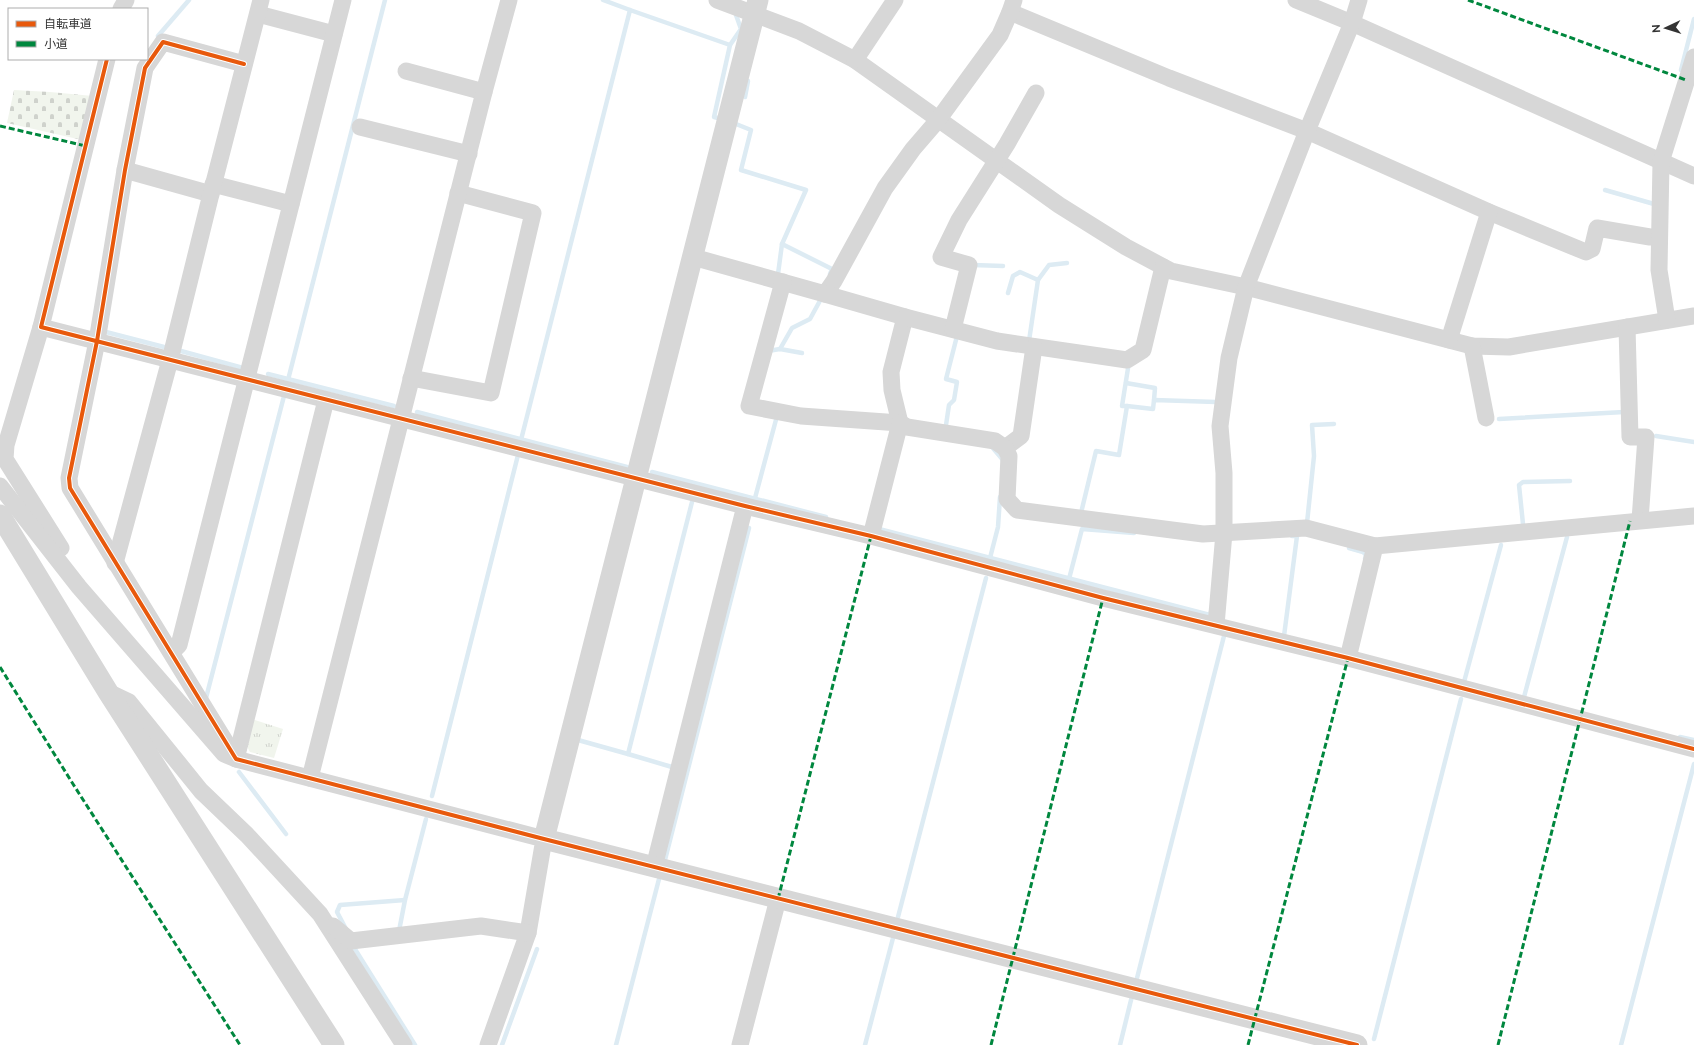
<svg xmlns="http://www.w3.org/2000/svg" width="1694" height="1045" viewBox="0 0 1694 1045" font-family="Raleway,'Noto Sans JP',sans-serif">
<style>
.cemetery{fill:url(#cemetery-stones)}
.park{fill:url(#park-tufts)}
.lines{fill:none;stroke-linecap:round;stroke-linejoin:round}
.stream{stroke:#ddebf3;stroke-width:4.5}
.minor{stroke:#d7d7d7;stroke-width:17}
.tertiary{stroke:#d7d7d7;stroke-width:21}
.quiet{stroke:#00873e;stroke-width:3;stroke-dasharray:6 3;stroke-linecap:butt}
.cycleway-casing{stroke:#fff;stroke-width:6}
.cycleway{stroke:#e8590c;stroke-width:4}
</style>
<defs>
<pattern id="cemetery-stones" width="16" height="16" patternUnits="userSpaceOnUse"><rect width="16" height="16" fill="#f1f5ed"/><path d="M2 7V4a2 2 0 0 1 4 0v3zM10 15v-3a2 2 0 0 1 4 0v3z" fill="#cfd2cc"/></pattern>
<pattern id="park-tufts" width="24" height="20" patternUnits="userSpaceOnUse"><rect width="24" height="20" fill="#f1f5ed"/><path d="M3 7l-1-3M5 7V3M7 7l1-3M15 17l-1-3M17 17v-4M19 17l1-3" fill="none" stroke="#cfd2cc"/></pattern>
</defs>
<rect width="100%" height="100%" fill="#fff"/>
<polygon class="cemetery" points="14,90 50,92 93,96 82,140 7,123"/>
<polygon class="park" points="252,719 283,729 274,758 250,752 245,743"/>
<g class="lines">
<g class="stream">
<polyline points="603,0 630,10"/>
<polyline points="158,36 189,0"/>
<polyline points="1681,70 1694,19"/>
<polyline points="745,97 748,81"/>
<polyline points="718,118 714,117 730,45 741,29 736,15"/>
<polyline points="736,124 751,130 741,170 806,190 782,244 832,269 830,274"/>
<polyline points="1605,190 1654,204"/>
<polyline points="973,265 1003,266"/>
<polyline points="778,274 782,244"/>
<polyline points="1008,293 1013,276 1020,272 1038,280"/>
<polyline points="106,332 164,347"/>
<polyline points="1029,341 1038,280 1049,265 1067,263"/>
<polyline points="780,349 792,328 810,319 822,297"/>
<polyline points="181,351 243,368"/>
<polyline points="768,351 780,349 802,353"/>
<polyline points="268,374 394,406"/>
<polyline points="288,380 385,0"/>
<polyline points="1126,383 1155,388 1154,400"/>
<polyline points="1127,406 1153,409 1154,400 1216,402"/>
<polyline points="417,412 627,467"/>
<polyline points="1499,419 1624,412"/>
<polyline points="946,425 949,405 954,400 957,382 946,379 957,336"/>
<polyline points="1656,436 1694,442"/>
<polyline points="521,440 630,10 730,45"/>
<polyline points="992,447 1003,460 1003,462"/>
<polyline points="652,472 826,517"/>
<polyline points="755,498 777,416"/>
<polyline points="1081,513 1096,451 1119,455 1127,406 1122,406 1129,362"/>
<polyline points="1307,523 1314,456 1312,425 1334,424"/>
<polyline points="1523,524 1519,485 1523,482 1570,481"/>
<polyline points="879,529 1210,615 1211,611"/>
<polyline points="1349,548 1363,552 1366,555 1365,559"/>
<polyline points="990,558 998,527 1000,497"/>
<polyline points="1069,579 1082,529 1134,533"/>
<polyline points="1284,636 1297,536 1292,536"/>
<polyline points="1464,682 1501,545"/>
<polyline points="1524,697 1567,537"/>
<polyline points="206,698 284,396"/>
<polyline points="1680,737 1694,740"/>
<polyline points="578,740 628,754"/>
<polyline points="672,767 628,754 692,502"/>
<polyline points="239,772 286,834"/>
<polyline points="432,796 518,455"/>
<polyline points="665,860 749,528"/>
<polyline points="898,917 986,578"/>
<polyline points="346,929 337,912 340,905 405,900"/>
<polyline points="399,931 405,900 426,819"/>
<polyline points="353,946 415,1045"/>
<polyline points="1136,982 1224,636"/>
<polyline points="1374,1039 1461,699"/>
<polyline points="502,1045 537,949"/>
<polyline points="616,1045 659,879"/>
<polyline points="865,1045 893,938"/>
<polyline points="1120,1045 1132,996"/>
<polyline points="1621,1045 1694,764"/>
</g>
<g class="minor">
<polyline points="717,0 799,31 855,60 1059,205 1126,247 1171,271 1246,287 1472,346 1509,347 1694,316"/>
<polyline points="1296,0 1352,23 1694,176"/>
<polyline points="121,9 126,0"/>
<polyline points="1010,12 1169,78 1307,131 1489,212 1586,252 1592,249 1597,228 1650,237 1659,237"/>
<polyline points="258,14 334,34"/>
<polyline points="107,59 41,327 745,506 871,536 1103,598 1348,658 1694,749"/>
<polyline points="855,60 895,0"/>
<polyline points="244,64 163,42 145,68 125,170 97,341 69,478 70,488 236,759 544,839 528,933 488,1045"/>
<polyline points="406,71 484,92"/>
<polyline points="360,127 469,154"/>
<polyline points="125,170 211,194"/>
<polyline points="213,184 291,204"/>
<polyline points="693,257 825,294 834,281 885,188 913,149 938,120 1000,35 1010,12 1014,0"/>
<polyline points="783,282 749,406 801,416 900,423 892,390 891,372 905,317 825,294"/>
<polyline points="905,317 997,341 1127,360 1143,350 1163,267"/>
<polyline points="1667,320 1659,270 1661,162 1694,57"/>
<polyline points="41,327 6,445 5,459 61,548"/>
<polyline points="1627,327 1630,437 1646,437 1640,520"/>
<polyline points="953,329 969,265 941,257 959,220 1007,144 1036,93"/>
<polyline points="1449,340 1489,212"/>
<polyline points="1472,346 1486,418"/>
<polyline points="411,378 491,393 533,213 458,193"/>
<polyline points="1005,448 1021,436 1034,347"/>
<polyline points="0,486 79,587 224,754 236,759 326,400"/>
<polyline points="871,536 900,423 907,427 995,441 1005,448 1009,456 1007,499 1017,510 1203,534 1306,528 1375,546"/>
<polyline points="115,563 170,360 211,194 261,0"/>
<polyline points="1216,625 1224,533 1224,473 1220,426 1229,358 1246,287 1307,131 1352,23 1359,0"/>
<polyline points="172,652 179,645 343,0"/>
<polyline points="1348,658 1375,546 1694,516"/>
<polyline points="108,692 129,702 201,791 247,835 320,914 404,1045"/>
<polyline points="310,778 484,92 509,0"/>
<polyline points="654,867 745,506"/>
<polyline points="333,926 351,941 481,926 528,933"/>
<polyline points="740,1045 778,899"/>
</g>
<g class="tertiary">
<polyline points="758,0 544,839 1357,1045"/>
<polyline points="0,515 108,692 334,1045"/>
</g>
<g class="quiet">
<polyline points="1468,0 1686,80"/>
<polyline points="0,126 86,146"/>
<polyline points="0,667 73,784 240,1045"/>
<polyline points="778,899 871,536"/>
<polyline points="991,1045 1103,598"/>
<polyline points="1248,1045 1348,658"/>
<polyline points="1498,1045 1630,521"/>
</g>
<defs>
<g id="cycleway">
<polyline points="107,59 41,327 745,506 871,536 1103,598 1348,658 1694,749"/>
<polyline points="244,64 163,42 145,68 125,170 97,341 69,478 70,488 236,759 544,839 1357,1045"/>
</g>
</defs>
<use href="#cycleway" class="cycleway-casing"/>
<use href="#cycleway" class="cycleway"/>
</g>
<rect x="8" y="8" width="140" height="52" fill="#ffffff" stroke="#adadad"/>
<rect x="16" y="21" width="20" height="6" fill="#e8590c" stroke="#adadad"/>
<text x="44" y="28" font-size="12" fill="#333333">自転車道</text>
<rect x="16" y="41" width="20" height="6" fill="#00873e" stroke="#adadad"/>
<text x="44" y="48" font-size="12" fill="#333333">小道</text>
<g transform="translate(1666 28) rotate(266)" stroke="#ffffff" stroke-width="3" paint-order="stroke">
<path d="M0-3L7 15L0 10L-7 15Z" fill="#333333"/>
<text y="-6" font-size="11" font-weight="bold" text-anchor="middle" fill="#333333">N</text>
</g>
</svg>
